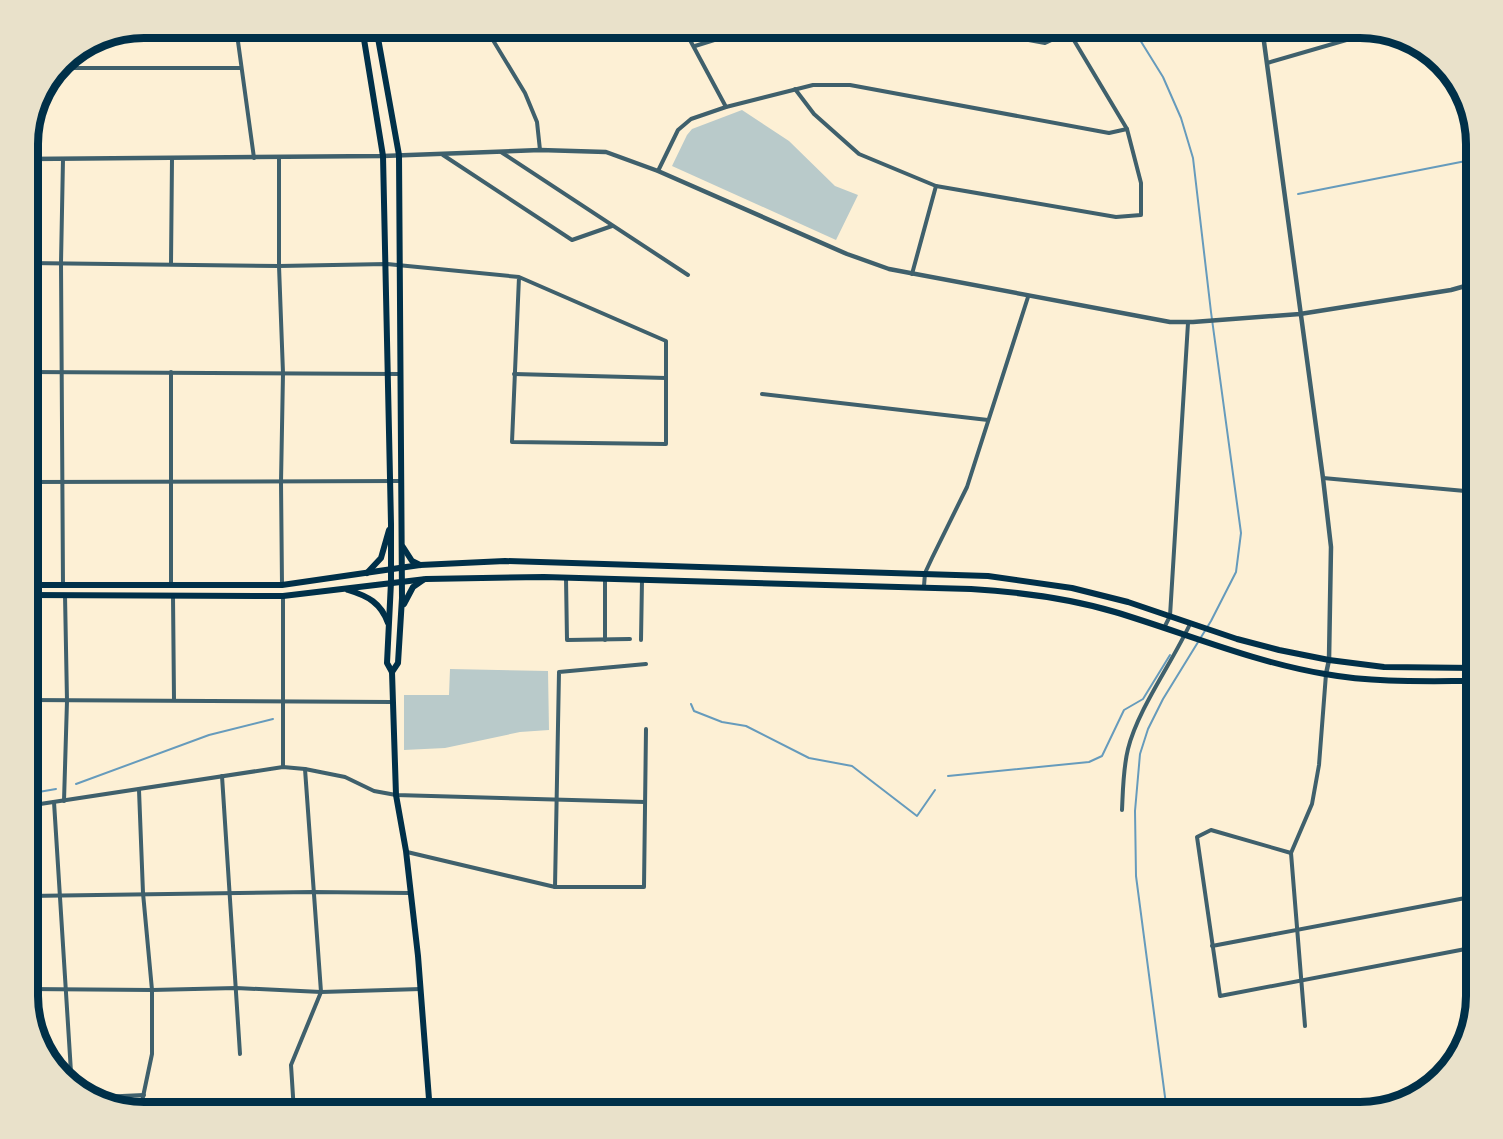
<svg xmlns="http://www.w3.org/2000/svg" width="1503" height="1139" viewBox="0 0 1503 1139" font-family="'PT Sans',sans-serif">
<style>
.green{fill:#b9caca}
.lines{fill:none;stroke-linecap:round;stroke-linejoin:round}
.stream{stroke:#669bbc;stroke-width:2}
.minor{stroke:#3f606c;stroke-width:4}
.tertiary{stroke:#3f606c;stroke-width:4.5}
.primary{stroke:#003049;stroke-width:6}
.rim{fill:none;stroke:#003049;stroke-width:8}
</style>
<rect width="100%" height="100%" fill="#fdf0d5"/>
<g class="green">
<polygon points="742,110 789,141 835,186 858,195 836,240 672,166 687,135 692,129"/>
<polygon points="450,669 548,671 549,730 520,732 445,748 404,750 404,695 449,695"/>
</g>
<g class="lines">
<g class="stream">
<polyline points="1132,27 1163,77 1181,118 1193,158 1211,312 1241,533 1236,572 1211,621 1163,699 1148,729 1140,754 1135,811 1136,876 1167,1112"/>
<polyline points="1298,194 1476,159"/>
<polyline points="691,704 694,711 722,722 746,726 809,758 852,766 917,816 935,790"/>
<polyline points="948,776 1089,762 1102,756 1124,710 1143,699 1170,655"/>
<polyline points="76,784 209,735 273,719"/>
<polyline points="27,794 56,789"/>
</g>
<g class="minor">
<polyline points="236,27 254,158"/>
<polyline points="485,27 525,93 537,122 540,150"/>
<polyline points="683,27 726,107 813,85 850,85 1109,133 1127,129"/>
<polyline points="957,27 1045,43 1069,32"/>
<polyline points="695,46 756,27"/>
<polyline points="1267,63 1374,32"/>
<polyline points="57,68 240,68"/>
<polyline points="795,89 814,114 859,154 936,186 1116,217 1141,215 1141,183 1127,129 1066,27"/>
<polyline points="501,152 688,275"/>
<polyline points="443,155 572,240 612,226"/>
<polyline points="279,157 279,266 283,373 281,482 282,585"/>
<polyline points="658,171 678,130 691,119 726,107"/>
<polyline points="27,263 279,266 387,264 519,277 666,341 666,444 512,442 519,277"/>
<polyline points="171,264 172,159"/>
<polyline points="912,274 936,186"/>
<polyline points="27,372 401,374"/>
<polyline points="514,374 666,378"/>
<polyline points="762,394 988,420"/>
<polyline points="1323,478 1476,492"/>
<polyline points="27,482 402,481"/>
<polyline points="566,578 567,640 630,639"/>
<polyline points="605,579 605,640"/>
<polyline points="171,584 171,372"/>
<polyline points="63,585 61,263 63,159"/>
<polyline points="924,586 925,573 932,558 967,487 1028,297"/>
<polyline points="173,596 174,700"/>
<polyline points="283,596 283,767"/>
<polyline points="1164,628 1170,616 1188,323"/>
<polyline points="641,640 642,580"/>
<polyline points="27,700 392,702"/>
<polyline points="222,776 240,1054"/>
<polyline points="139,790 143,893 152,990 152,1054 140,1111"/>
<polyline points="64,801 67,701 65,595"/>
<polyline points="54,802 72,1088"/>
<polyline points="27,806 283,767 305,769 345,777 374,791 396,795 645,802"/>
<path d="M1122,810c1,-20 1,-41 6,-61 10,-40 44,-86 62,-125"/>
<polyline points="407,852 555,887 644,887 646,729"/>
<polyline points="1291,853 1211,830 1197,837 1220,996 1476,947"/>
<polyline points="555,887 559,672 646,664"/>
<polyline points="27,896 313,892 410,893"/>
<polyline points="1212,946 1476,896"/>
<polyline points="27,989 152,990 236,988 321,992 421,989"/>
<polyline points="1305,1026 1291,853 1312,804 1319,765 1326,674"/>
<polyline points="100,1097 144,1095"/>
<polyline points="294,1112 291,1065 321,992 305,769"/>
</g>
<g class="tertiary">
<polyline points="1262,27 1323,478 1331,547 1329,660 1326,674"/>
<polyline points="27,159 383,156 540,150 606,152 658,171 847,254 889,269 1170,322 1193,322 1300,314 1451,290 1476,283"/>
</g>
<g class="primary">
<polyline points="362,27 383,156 391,524 391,582 387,663 392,672 396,795 406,851 418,956 430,1112"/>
<polyline points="376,27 399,155 402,598 398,663 392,672"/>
<polyline points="403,547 412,561 420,565"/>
<polyline points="367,573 381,558 389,530"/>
<polyline points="27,585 282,585 420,565 505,561 988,576 1072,588 1128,602 1237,639 1279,650 1329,660 1384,667 1476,668"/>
<path d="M348,590c20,6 33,13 40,33"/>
<path d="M27,595l256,1 143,-17 118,-2 427,12c49,3 97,9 144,23 70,21 138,50 210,62 50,9 101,7 151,7"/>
<polyline points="404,604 413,587 423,580"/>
</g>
</g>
<path d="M0 0H1503V1139H0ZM144 38H1360A106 106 0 0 1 1466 144V996A106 106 0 0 1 1360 1102H144A106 106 0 0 1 38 996V144A106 106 0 0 1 144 38Z" fill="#e9e1ca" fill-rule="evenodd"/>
<path class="rim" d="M144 38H1360A106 106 0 0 1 1466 144V996A106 106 0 0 1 1360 1102H144A106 106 0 0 1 38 996V144A106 106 0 0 1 144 38Z"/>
</svg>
